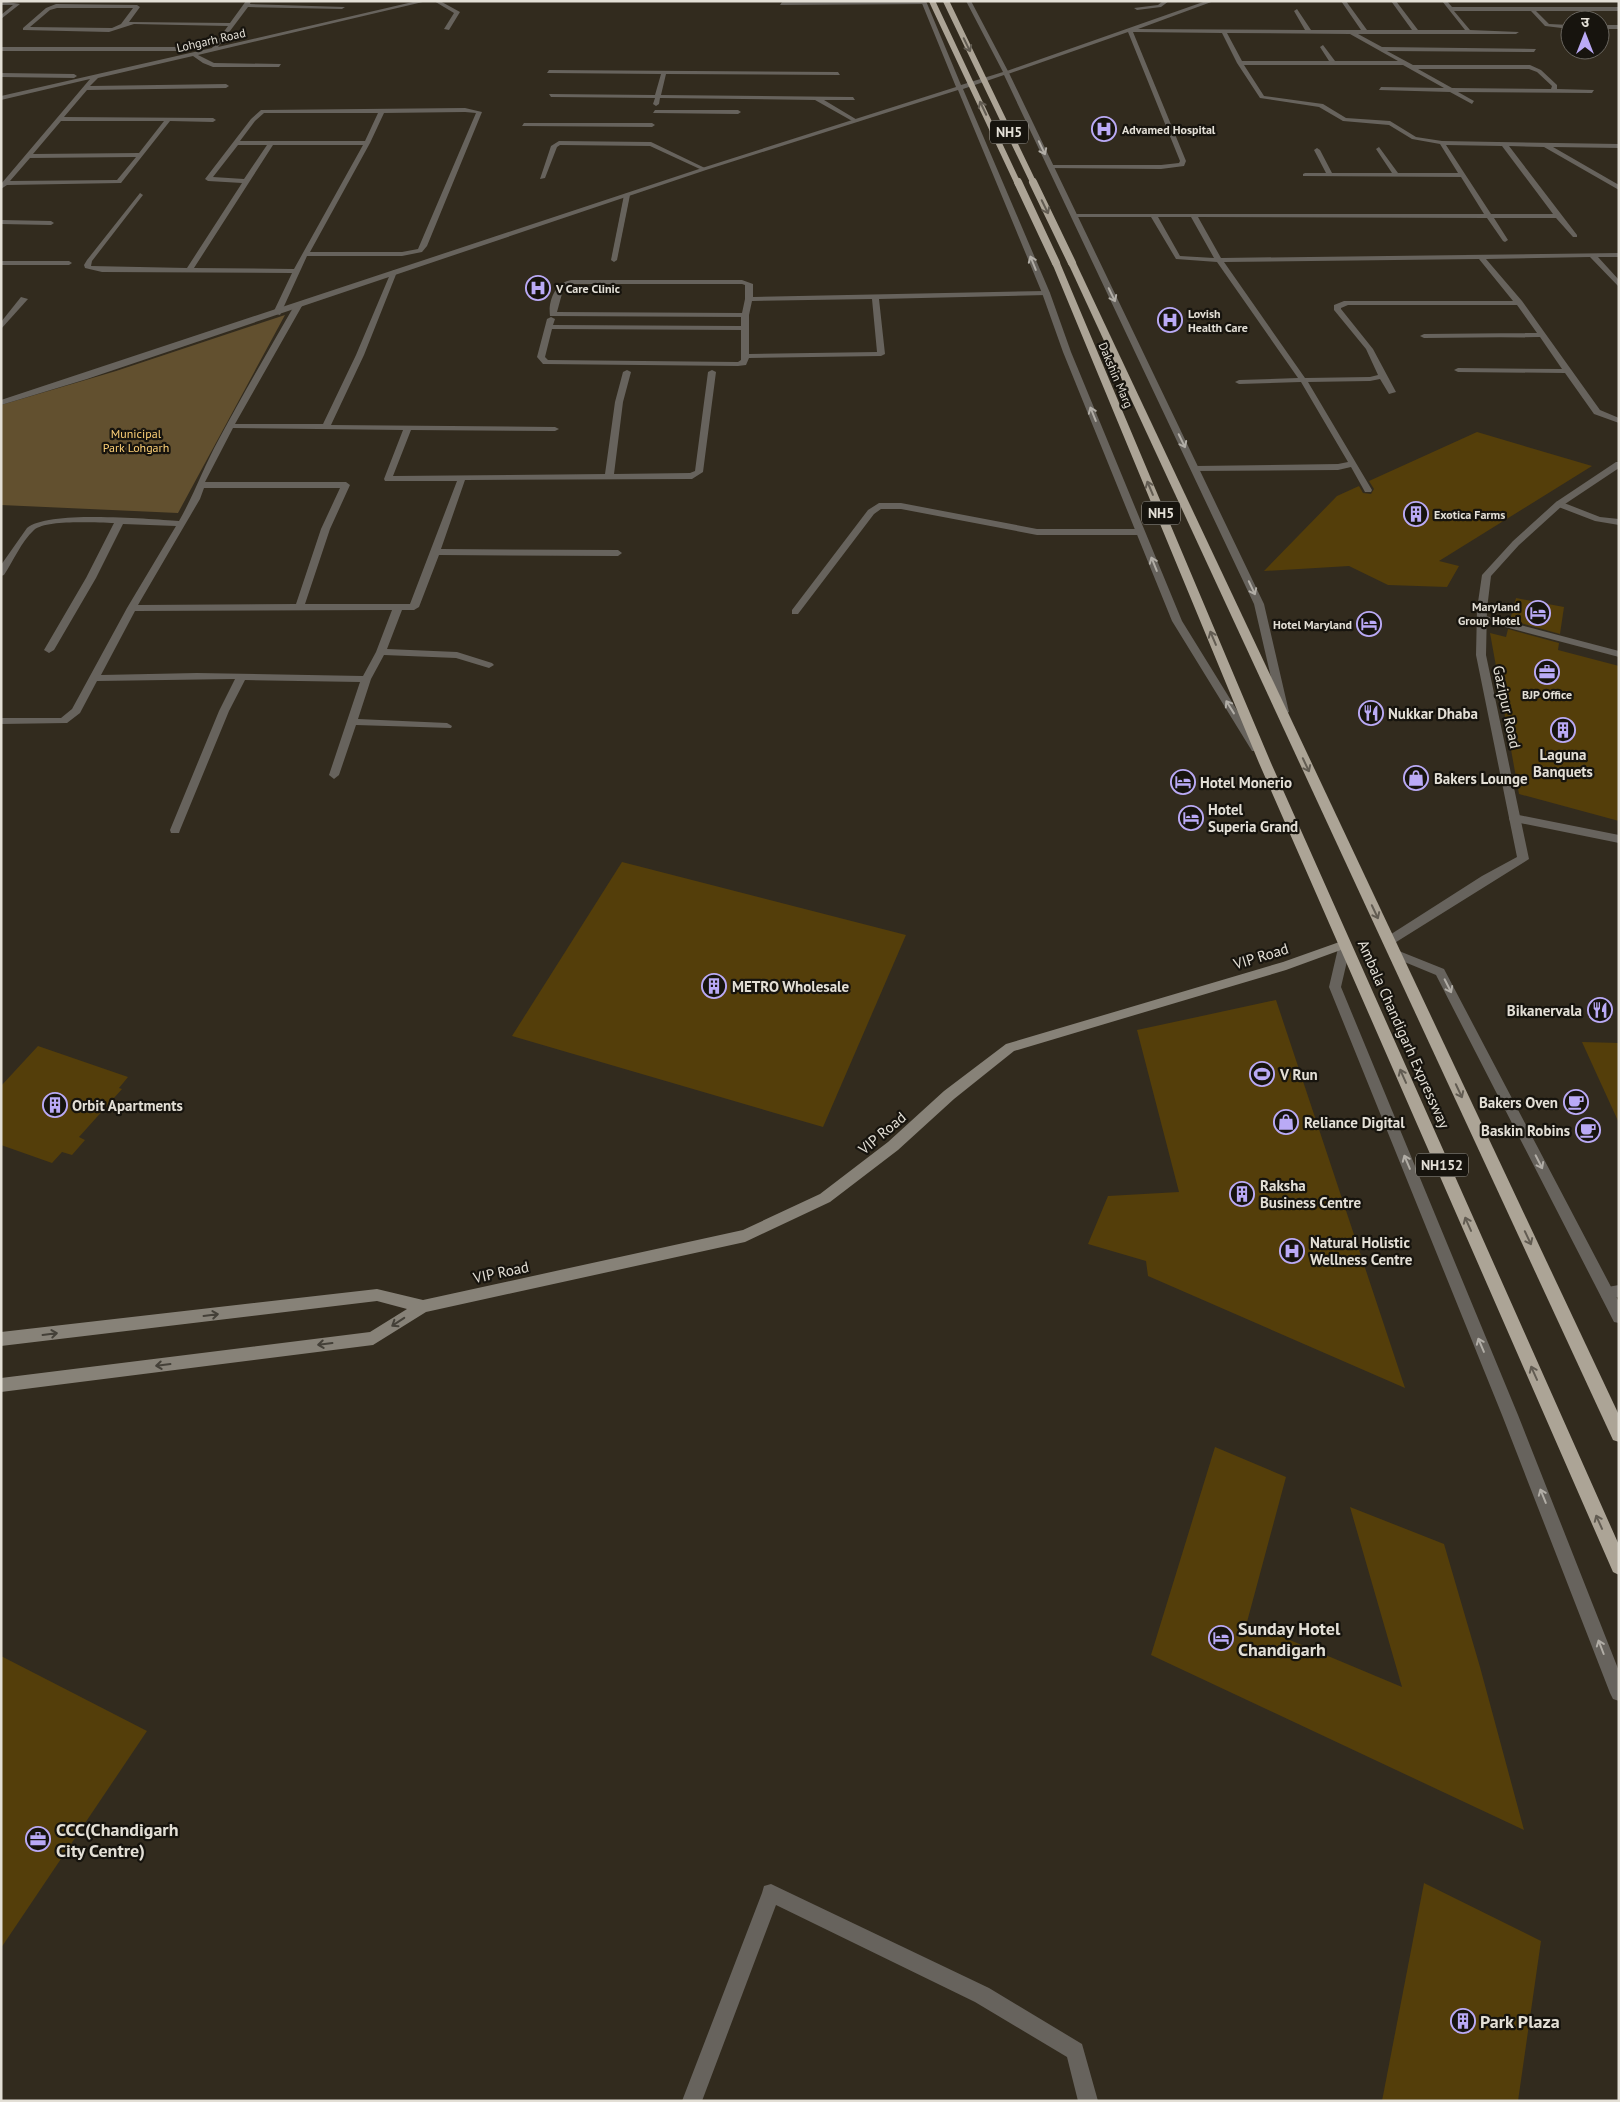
<svg xmlns="http://www.w3.org/2000/svg" width="1620" height="2102" viewBox="0 0 1620 2102" font-family="'PT Sans','Noto Sans Devanagari',sans-serif">
<style>
.green{fill:#62502f}
.building{fill:#543e0a}
.lines{fill:none;stroke-linecap:round;stroke-linejoin:round}
.minor{fill:#67635d;fill-rule:evenodd}
.tertiary{fill:#67635d;fill-rule:evenodd}
.secondary{fill:#878278;fill-rule:evenodd}
.trunk{fill:#aca496;fill-rule:evenodd}
.trunk-bridge-far1{stroke:#aca496;stroke-width:6}
.trunk-bridge{stroke:#aca496;stroke-width:8}
.oneway{stroke:#625c52}
.oneway2{stroke:#b1ada6}
.oneway3{stroke:#444038}
.labels{text-anchor:middle;dominant-baseline:central;stroke-width:4.5;stroke-linejoin:round;paint-order:stroke}
.far-street-label{font-size:12px;fill:#e3dfd6;stroke:#17140e}
.far-poi-label{font-size:12px;font-weight:bold;fill:#e3dfd6;stroke:#17140e;text-anchor:start}
.far-park-label{font-size:12px;fill:#fdd077;stroke:#17140e}
.shield{fill:#17140e;stroke:#a6a29a;stroke-width:1}
.shield-label{font-size:14px;font-weight:bold;fill:#e3dfd6}
.street-label{font-size:15px;fill:#e3dfd6;stroke:#17140e}
.poi-label{font-size:15px;font-weight:bold;fill:#e3dfd6;stroke:#17140e;text-anchor:start}
.near-poi-label{font-size:18px;font-weight:bold;fill:#e3dfd6;stroke:#17140e;text-anchor:start}
</style>
<rect width="100%" height="100%" fill="#322b1e"/>
<polygon class="green" points="285,315 178,513 1,505 1,405 116,371"/>
<g class="building">
<polygon points="1477,432 1592,466 1439,561 1459,566 1447,587 1388,585 1349,566 1264,571 1337,496 1359,486 1363,493 1371,494 1374,489 1369,481"/>
<polygon points="1516,598 1564,607 1560,634 1510,620"/>
<polygon points="1508,629 1559,643 1558,650 1619,666 1619,821 1519,794 1490,633 1506,637"/>
<polygon points="622,862 906,935 823,1127 512,1036"/>
<polygon points="1276,1000 1405,1388 1148,1276 1146,1261 1088,1244 1108,1196 1179,1192 1137,1030"/>
<polygon points="1582,1042 1619,1043 1619,1123"/>
<polygon points="38,1046 128,1077 119,1088 122,1089 79,1137 85,1140 72,1155 62,1152 52,1163 1,1145 1,1086"/>
<polygon points="1215,1447 1286,1477 1247,1622 1402,1687 1350,1507 1444,1544 1480,1667 1524,1830 1151,1655"/>
<polygon points="1,1656 147,1731 1,1948"/>
<polygon points="1424,1883 1541,1941 1518,2101 1382,2101"/>
</g>
<g class="lines">
<g class="minor">
<polygon points="1,1 20,4 1,19 1,15 13,5 1,5"/>
<path d="M246,1h5l-1,3 95,3 -3,2 -94,-2 -30,40 199,-46h10l-229,54 16,8 67,1 -2,3h-66l-10,-4 -10,-7 -95,22 -8,8 136,-2 3,2 -3,2 -139,2 -23,27 149,1 3,2 -3,2 -43,-1 -49,62 -114,2 -6,4v-5l89,-105 -89,21v-4l211,-48 16,-22 -94,-2 -25,8 -86,-2v-2l23,-20 10,-4 81,1 3,2 -11,15 101,1zM57,8h76l-12,16 -9,4 -82,-1 20,-17zM61,121h103l-25,32 -106,1zM136,157l-19,23 -107,1 20,-23z"/>
<polygon points="434,1 440,1 460,12 449,30 444,29 454,13"/>
<polygon points="1163,1 1169,1 1161,7 1137,10 1134,8 1158,5"/>
<path d="M1206,1h8l-76,28 167,1 -11,-19 3,-2 14,21h50l-20,-29h5l21,29h45l-21,-29h5l22,29h47l-23,-29h5l5,6h167v4h-83l13,13 21,1v4l-25,-3 -14,-15h-77l16,19 49,2 -3,2h-158l24,13 154,2 -2,3 -147,-1 26,14h117l11,5 16,15v4l37,1 -2,3 -134,-1 16,9 -2,3 -22,-12 -71,-2 2,-3 63,1 -41,-23h-159l20,31 59,8 23,14 44,3 26,16 26,4 177,3v4l-66,-1 66,38v5l-75,-43 -35,-1 68,89v2h-4l-17,-19h-62l14,22 -3,2 -2,-1 -16,-23 -289,-1 23,41 398,-5v4h-21l21,23v7l-29,-30 -104,2 36,42 78,109 19,8v5l-25,-9 -29,-41 -107,-1 -4,-2 4,-2 104,1 -22,-32 -116,1 -4,-2 4,-2 113,-1 -20,-28h-169l-7,3v1l32,40 23,43 -7,2 -9,-15 -10,2 -62,1 64,108 -1,2h-6l-14,-25 -13,3 -146,1 -1,-2 4,-3 143,-2 10,-2 -47,-80 -62,2 -4,-2 4,-2 59,-2 -81,-116 -41,-3 -25,-42h-77l-2,-1v-2h412l-23,-37 -158,-1v-2l2,-1h21l-12,-23 3,-2 3,2 12,23h60l-16,-24 3,-2 19,26h60l-18,-29 -28,-5 -23,-14 -46,-4 -24,-14 -59,-9 -23,-35 -15,-30 -89,-1 53,129 -2,5 -23,3 -113,-1 2,-3h111l18,-2 1,-2 -52,-129 -120,42h-4v-2zM1227,33l123,1 48,27h-63l-12,-16 -3,2 9,14h-87zM1418,69h111l8,3 15,14 -1,3 -99,-1zM1446,145l56,1 51,68h-62zM1158,217h33l23,41 -34,-2zM1479,259l34,42h-169l-10,4v5l32,39 12,26 -8,2 -65,1 -81,-116z"/>
<polygon points="782,2 924,2 927,4 780,5"/>
<rect x="1600" y="25" width="19" height="4"/>
<polygon points="1,47 191,47 194,49 191,51 1,51"/>
<polygon points="549,70 838,72 840,75 666,74 661,95 853,97 855,100 824,100 859,121 854,122 815,100 660,98 659,104 656,106 653,104 655,98 551,97 549,94 655,95 661,74 547,73"/>
<polygon points="1,73 74,74 77,76 74,78 1,77"/>
<path d="M465,108l17,4 -55,134 -5,6 -20,4h-95l-27,59 -7,-2 19,-40 -190,-1 -17,-4 -1,-3 3,-5 53,-67 3,2 -51,66 -1,5 96,2 55,-85 -34,-2 -3,-2 46,-60 10,-9zM465,112l11,1 -58,136 -16,3h-92l60,-109 14,-30zM264,113h114l-13,28h-125l15,-20zM238,145h29l-23,34 -31,-2zM273,145h90l-69,124 -100,-1z"/>
<polygon points="655,110 738,110 741,112 738,114 653,113"/>
<polygon points="524,123 652,123 655,125 652,127 522,126"/>
<polygon points="559,141 651,142 707,169 702,170 650,146 560,145 557,147 545,178 540,179 551,146"/>
<polygon points="627,193 630,195 617,260 614,262 611,260 624,195"/>
<polygon points="1,220 51,221 54,223 51,225 1,224"/>
<polygon points="1,261 69,261 72,263 69,265 1,265"/>
<path d="M394,270l3,2 -33,83 -33,70 224,2 4,2 -4,2 -144,-1 -18,46 212,-2 10,-72 8,-30 4,-2 4,2 -8,30 -9,72 76,-1 5,-2 13,-99 4,-2 4,2 -13,100 -11,7 -227,1 -24,69 177,1 4,3 -4,3 -179,-1 -20,52 -5,3h-12l-15,39 70,3 35,11 2,2 -5,3 -33,-10 -72,-3 -13,24 -13,40 89,4 5,3 -1,2 -95,-3 -17,50 -5,4 -5,-4 31,-93 -115,-2 -16,31 -49,119 -1,3h-8l-1,-3 49,-119 16,-32 -138,2 -17,32 -13,10 -66,1v-6h60l11,-9 55,-101 49,-82 -53,-2 -27,54 -42,72 -5,3 -5,-3 42,-72 28,-55c-17,0 -67,-4 -80,7 -13,12 -20,30 -30,45l-3,1v-11l26,-37c21,-18 121,-9 152,-7 15,-26 25,-55 40,-82 24,-45 50,-89 75,-133l4,-2 4,2 -67,118h88l33,-69 35,-83zM233,428l170,2 -19,49 1,2h72l-47,123h-105l25,-75 20,-44 -4,-3h-141zM204,488h136l-19,41 -25,75 -158,1 62,-106zM392,610l-16,42 -13,24 -166,-3 -96,2 34,-64z"/>
<path d="M571,280h171l11,4v13l293,-6 4,2 -4,2 -167,4 6,55 -4,2 -132,2 -3,7 -8,1 -195,-2 -6,-7 10,-38 4,-2 4,2 -2,6 188,1v-9l-191,-1c-2,-15 5,-33 21,-36zM571,284h171l3,1v14l-3,14 -185,-1 6,-22zM872,299l5,53 -128,2v-39l3,-14zM552,329l189,1v30l-3,2 -190,-2 -3,-3z"/>
<polygon points="21,297 28,299 1,329 1,322"/>
<polygon points="1559,501 1600,517 1619,519 1619,525 1595,521 1556,506 1556,502"/>
<polygon points="879,503 901,503 1037,529 1141,529 1145,532 1141,535 1037,535 901,509 881,509 874,514 798,614 792,614 792,610 868,510"/>
<polygon points="1482,615 1619,651 1619,657 1479,620 1479,616"/>
<polygon points="1514,814 1619,835 1619,843 1510,821 1509,818"/>
<polygon points="1619,1285 1619,1297 1607,1299 1602,1298 1600,1293 1602,1288"/>
<polygon points="771,1884 989,1988 1082,2044 1098,2101 1078,2101 1067,2057 975,2002 776,1905 702,2101 682,2101 762,1893 764,1886"/>
</g>
<g class="tertiary">
<polygon points="921,1 926,1 961,85 1003,72 966,1 971,1 1009,73 1264,604 1289,712 1284,715 1279,712 1254,604 1004,75 963,89 1050,293 1071,352 1182,621 1261,749 1260,751 1252,751 1172,621 1063,352 1042,293 958,90 706,170 87,379 1,405 1,400 702,168 956,87"/>
<polygon points="1616,462 1619,462 1619,468 1562,506 1519,545 1491,576 1487,609 1486,655 1529,859 1393,944 1385,944 1383,941 1385,938 1482,876 1517,857 1476,655 1477,609 1482,575 1513,541 1556,502"/>
<polygon points="1345,940 1351,944 1341,987 1518,1415 1619,1671 1619,1701 1613,1699 1610,1693 1502,1415 1329,987 1339,944"/>
<polygon points="1394,949 1444,969 1619,1302 1619,1323 1614,1322 1436,975 1390,956 1388,953"/>
</g>
<polygon class="secondary" points="1345,940 1349,941 1351,944 1349,947 1286,970 1014,1051 954,1099 898,1150 830,1202 745,1242 426,1312 373,1345 1,1392 1,1378 370,1332 407,1309 377,1301 1,1346 1,1332 377,1289 423,1300 743,1230 820,1194 888,1142 944,1091 1006,1044 1283,962"/>
<g class="trunk">
<polygon points="1053,261 1060,263 1271,763 1619,1545 1619,1575 1613,1572 1259,763 1052,263"/>
<polygon points="1069,261 1076,263 1619,1415 1619,1442 1613,1440 1068,263"/>
</g>
<g class="trunk-bridge-far1">
<polyline points="932,1 1018,184"/>
<polyline points="946,1 1034,184"/>
</g>
<g class="trunk-bridge">
<polyline points="1018,182 1056,263"/>
<polyline points="1033,182 1072,263"/>
</g>
</g>
<defs><path id="oneway-shaft" d="M-6 0H5M1.5-3L5.5 0L1.5 3" fill="none" stroke-width="1.6" stroke-linecap="round" stroke-linejoin="round" transform="scale(1.25)"/></defs>
<g class="oneway">
<use href="#oneway-shaft" transform="translate(967 45) rotate(64)"/>
<use href="#oneway-shaft" transform="translate(983 108) rotate(-115)"/>
<use href="#oneway-shaft" transform="translate(1045 207) rotate(64)"/>
<use href="#oneway-shaft" transform="translate(1150 488) rotate(-113)"/>
<use href="#oneway-shaft" transform="translate(1213 638) rotate(-113)"/>
<use href="#oneway-shaft" transform="translate(1306 765) rotate(65)"/>
<use href="#oneway-shaft" transform="translate(1375 912) rotate(65)"/>
<use href="#oneway-shaft" transform="translate(1403 1076) rotate(-114)"/>
<use href="#oneway-shaft" transform="translate(1459 1091) rotate(65)"/>
<use href="#oneway-shaft" transform="translate(1468 1224) rotate(-114)"/>
<use href="#oneway-shaft" transform="translate(1528 1238) rotate(65)"/>
<use href="#oneway-shaft" transform="translate(1534 1373) rotate(-114)"/>
<use href="#oneway-shaft" transform="translate(1599 1522) rotate(-114)"/>
</g>
<g class="oneway2">
<use href="#oneway-shaft" transform="translate(1042 148) rotate(65)"/>
<use href="#oneway-shaft" transform="translate(1033 263) rotate(-112)"/>
<use href="#oneway-shaft" transform="translate(1112 295) rotate(64)"/>
<use href="#oneway-shaft" transform="translate(1093 414) rotate(-112)"/>
<use href="#oneway-shaft" transform="translate(1182 441) rotate(64)"/>
<use href="#oneway-shaft" transform="translate(1154 564) rotate(-112)"/>
<use href="#oneway-shaft" transform="translate(1252 588) rotate(65)"/>
<use href="#oneway-shaft" transform="translate(1230 707) rotate(-122)"/>
<use href="#oneway-shaft" transform="translate(1448 986) rotate(63)"/>
<use href="#oneway-shaft" transform="translate(1407 1162) rotate(-113)"/>
<use href="#oneway-shaft" transform="translate(1539 1162) rotate(63)"/>
<use href="#oneway-shaft" transform="translate(1481 1345) rotate(-113)"/>
<use href="#oneway-shaft" transform="translate(1543 1496) rotate(-112)"/>
<use href="#oneway-shaft" transform="translate(1601 1647) rotate(-111)"/>
</g>
<g class="oneway3">
<use href="#oneway-shaft" transform="translate(211 1315) rotate(-7)"/>
<use href="#oneway-shaft" transform="translate(398 1322) rotate(147)"/>
<use href="#oneway-shaft" transform="translate(50 1334) rotate(-7)"/>
<use href="#oneway-shaft" transform="translate(325 1344) rotate(173)"/>
<use href="#oneway-shaft" transform="translate(163 1365) rotate(173)"/>
</g>
<defs>
<symbol id="hospital-ring" viewBox="-11 -11 22 22"><circle r="9.5" fill="#17140e" stroke="#baaaf6" stroke-width="1.5"/><path d="M-5-5h3v3.5h4V-5h3V5h-3V1.5h-4V5h-3Z" fill="#baaaf6"/></symbol>
<symbol id="building-ring" viewBox="-11 -11 22 22"><circle r="9.5" fill="#17140e" stroke="#baaaf6" stroke-width="1.5"/><path d="M-4-6H4V6H1V3H-1V6H-4ZM-2.5-4.3h1.7v1.8h-1.7ZM.8-4.3h1.7v1.8H.8ZM-2.5-1h1.7V.8h-1.7ZM.8-1h1.7V.8H.8Z" fill="#baaaf6"/></symbol>
<symbol id="hotel-ring" viewBox="-11 -11 22 22"><circle r="9.5" fill="#17140e" stroke="#baaaf6" stroke-width="1.5"/><path d="M-6-4.5h1.5V1H6V5H4.5V3h-9V5H-6ZM-4 0a1.8 1.8 0 1 1 3.6 0ZM.5 0V-2.5h3Q6-2.5 6 0Z" fill="#baaaf6"/></symbol>
<symbol id="office-ring" viewBox="-11 -11 22 22"><circle r="9.5" fill="#17140e" stroke="#baaaf6" stroke-width="1.5"/><path d="M-6-3h4V-5.5h4V-3h4V5H-6ZM-1-4.5V-3h2v-1.5ZM-6 0V1H6V0Z" fill="#baaaf6"/></symbol>
<symbol id="restaurant-ring" viewBox="-11 -11 22 22"><circle r="9.5" fill="#17140e" stroke="#baaaf6" stroke-width="1.5"/><path d="M-5-6h1v4h1v-4h1v4h1v-4h1v5L-1.5 .5V6h-2V.5L-5-1ZM5-6V6H3V1.5H1.5Q1.5-4 5-6Z" fill="#baaaf6"/></symbol>
<symbol id="shop-ring" viewBox="-11 -11 22 22"><circle r="9.5" fill="#17140e" stroke="#baaaf6" stroke-width="1.5"/><path d="M-5-2.5h2.3a2.7 3.5 0 0 1 5.4 0H5L5.5 6h-11ZM-1.5-2.5h3a1.5 2.3 0 0 0-3 0Z" fill="#baaaf6"/></symbol>
<symbol id="stadium-ring" viewBox="-11 -11 22 22"><circle r="9.5" fill="#17140e" stroke="#baaaf6" stroke-width="1.5"/><path d="M0-5a6.5 5 0 1 0 0 10a6.5 5 0 1 0 0-10ZM-3.5-1.8h7v3.6h-7Z" fill="#baaaf6"/></symbol>
<symbol id="cafe-ring" viewBox="-11 -11 22 22"><circle r="9.5" fill="#17140e" stroke="#baaaf6" stroke-width="1.5"/><path d="M-5.5-4.5H6V0H3Q3 3.5 0 3.5H-2.5Q-5.5 3.5-5.5 0ZM3-3.2v2h1.7v-2ZM-6 4.5H4V6H-6Z" fill="#baaaf6"/></symbol>
</defs>
<g fill-rule="evenodd">
<use href="#hospital-ring" x="1090" y="115" width="28" height="28"/>
<use href="#hospital-ring" x="524" y="274" width="28" height="28"/>
<use href="#hospital-ring" x="1156" y="306" width="28" height="28"/>
<use href="#building-ring" x="1402" y="500" width="28" height="28"/>
<use href="#hotel-ring" x="1524" y="599" width="28" height="28"/>
<use href="#hotel-ring" x="1355" y="610" width="28" height="28"/>
<use href="#office-ring" x="1533" y="658" width="28" height="28"/>
<use href="#restaurant-ring" x="1357" y="699" width="28" height="28"/>
<use href="#building-ring" x="1549" y="716" width="28" height="28"/>
<use href="#shop-ring" x="1402" y="764" width="28" height="28"/>
<use href="#hotel-ring" x="1169" y="768" width="28" height="28"/>
<use href="#hotel-ring" x="1177" y="804" width="28" height="28"/>
<use href="#building-ring" x="700" y="972" width="28" height="28"/>
<use href="#restaurant-ring" x="1586" y="996" width="28" height="28"/>
<use href="#stadium-ring" x="1248" y="1060" width="28" height="28"/>
<use href="#cafe-ring" x="1562" y="1088" width="28" height="28"/>
<use href="#building-ring" x="41" y="1091" width="28" height="28"/>
<use href="#shop-ring" x="1272" y="1108" width="28" height="28"/>
<use href="#cafe-ring" x="1574" y="1116" width="28" height="28"/>
<use href="#building-ring" x="1228" y="1180" width="28" height="28"/>
<use href="#hospital-ring" x="1278" y="1237" width="28" height="28"/>
<use href="#hotel-ring" x="1207" y="1624" width="28" height="28"/>
<use href="#office-ring" x="24" y="1825" width="28" height="28"/>
<use href="#building-ring" x="1449" y="2007" width="28" height="28"/>
</g>
<g class="labels">
<g class="far-street-label">
<text transform="translate(211 40) rotate(-13)">Lohgarh Road</text>
<text transform="translate(1116 375) rotate(67)">Dakshin Marg</text>
</g>
<g class="far-poi-label">
<text x="1122" y="129">Advamed Hospital</text>
<text x="556" y="288">V Care Clinic</text>
<text x="1188" y="313">Lovish<tspan x="1188" dy="14">Health Care</tspan></text>
<text x="1434" y="514">Exotica Farms</text>
<text x="1520" y="606" text-anchor="end">Maryland<tspan x="1520" dy="14">Group Hotel</tspan></text>
<text x="1352" y="624" text-anchor="end">Hotel Maryland</text>
<text x="1547" y="694" text-anchor="middle">BJP Office</text>
</g>
<g class="far-park-label">
<text x="136" y="433">Municipal<tspan x="136" dy="14">Park Lohgarh</tspan></text>
</g>
<g class="shield">
<rect x="990" y="120.5" width="38" height="23" rx="4"/>
<rect x="1142" y="501.5" width="38" height="23" rx="4"/>
<rect x="1416" y="1153.5" width="52" height="23" rx="4"/>
</g>
<g class="shield-label">
<text x="1009" y="132">NH5</text>
<text x="1161" y="513">NH5</text>
<text x="1442" y="1165">NH152</text>
</g>
<g class="street-label">
<text transform="translate(1507 707) rotate(78)">Gazipur Road</text>
<text transform="translate(1261 956) rotate(-17)">VIP Road</text>
<text transform="translate(1404 1034) rotate(66)">Ambala Chandigarh Expressway</text>
<text transform="translate(882 1133) rotate(-40)">VIP Road</text>
<text transform="translate(501 1272) rotate(-12)">VIP Road</text>
</g>
<g class="poi-label">
<text x="1388" y="713">Nukkar Dhaba</text>
<text x="1563" y="754" text-anchor="middle">Laguna<tspan x="1563" dy="17">Banquets</tspan></text>
<text x="1434" y="778">Bakers Lounge</text>
<text x="1200" y="782">Hotel Monerio</text>
<text x="1208" y="809">Hotel<tspan x="1208" dy="17">Superia Grand</tspan></text>
<text x="732" y="986">METRO Wholesale</text>
<text x="1582" y="1010" text-anchor="end">Bikanervala</text>
<text x="1280" y="1074">V Run</text>
<text x="1558" y="1102" text-anchor="end">Bakers Oven</text>
<text x="72" y="1105">Orbit Apartments</text>
<text x="1304" y="1122">Reliance Digital</text>
<text x="1570" y="1130" text-anchor="end">Baskin Robins</text>
<text x="1260" y="1185">Raksha<tspan x="1260" dy="17">Business Centre</tspan></text>
<text x="1310" y="1242">Natural Holistic<tspan x="1310" dy="17">Wellness Centre</tspan></text>
</g>
<g class="near-poi-label">
<text x="1238" y="1628">Sunday Hotel<tspan x="1238" dy="21">Chandigarh</tspan></text>
<text x="56" y="1829">CCC(Chandigarh<tspan x="56" dy="21">City Centre)</tspan></text>
<text x="1480" y="2021">Park Plaza</text>
</g>
</g>
<rect width="1620" height="2102" fill="none" stroke="#e3dfd6" stroke-width="5"/>
<g transform="translate(1585 35)"><circle r="24" fill="#17140e" stroke="#69655e"/>
<path d="M0-4L9 19L0 12L-9 19Z" fill="#baaaf6"/>
<text y="-8" font-size="14" font-weight="bold" text-anchor="middle" fill="#e3dfd6">उ</text>
</g>
</svg>
